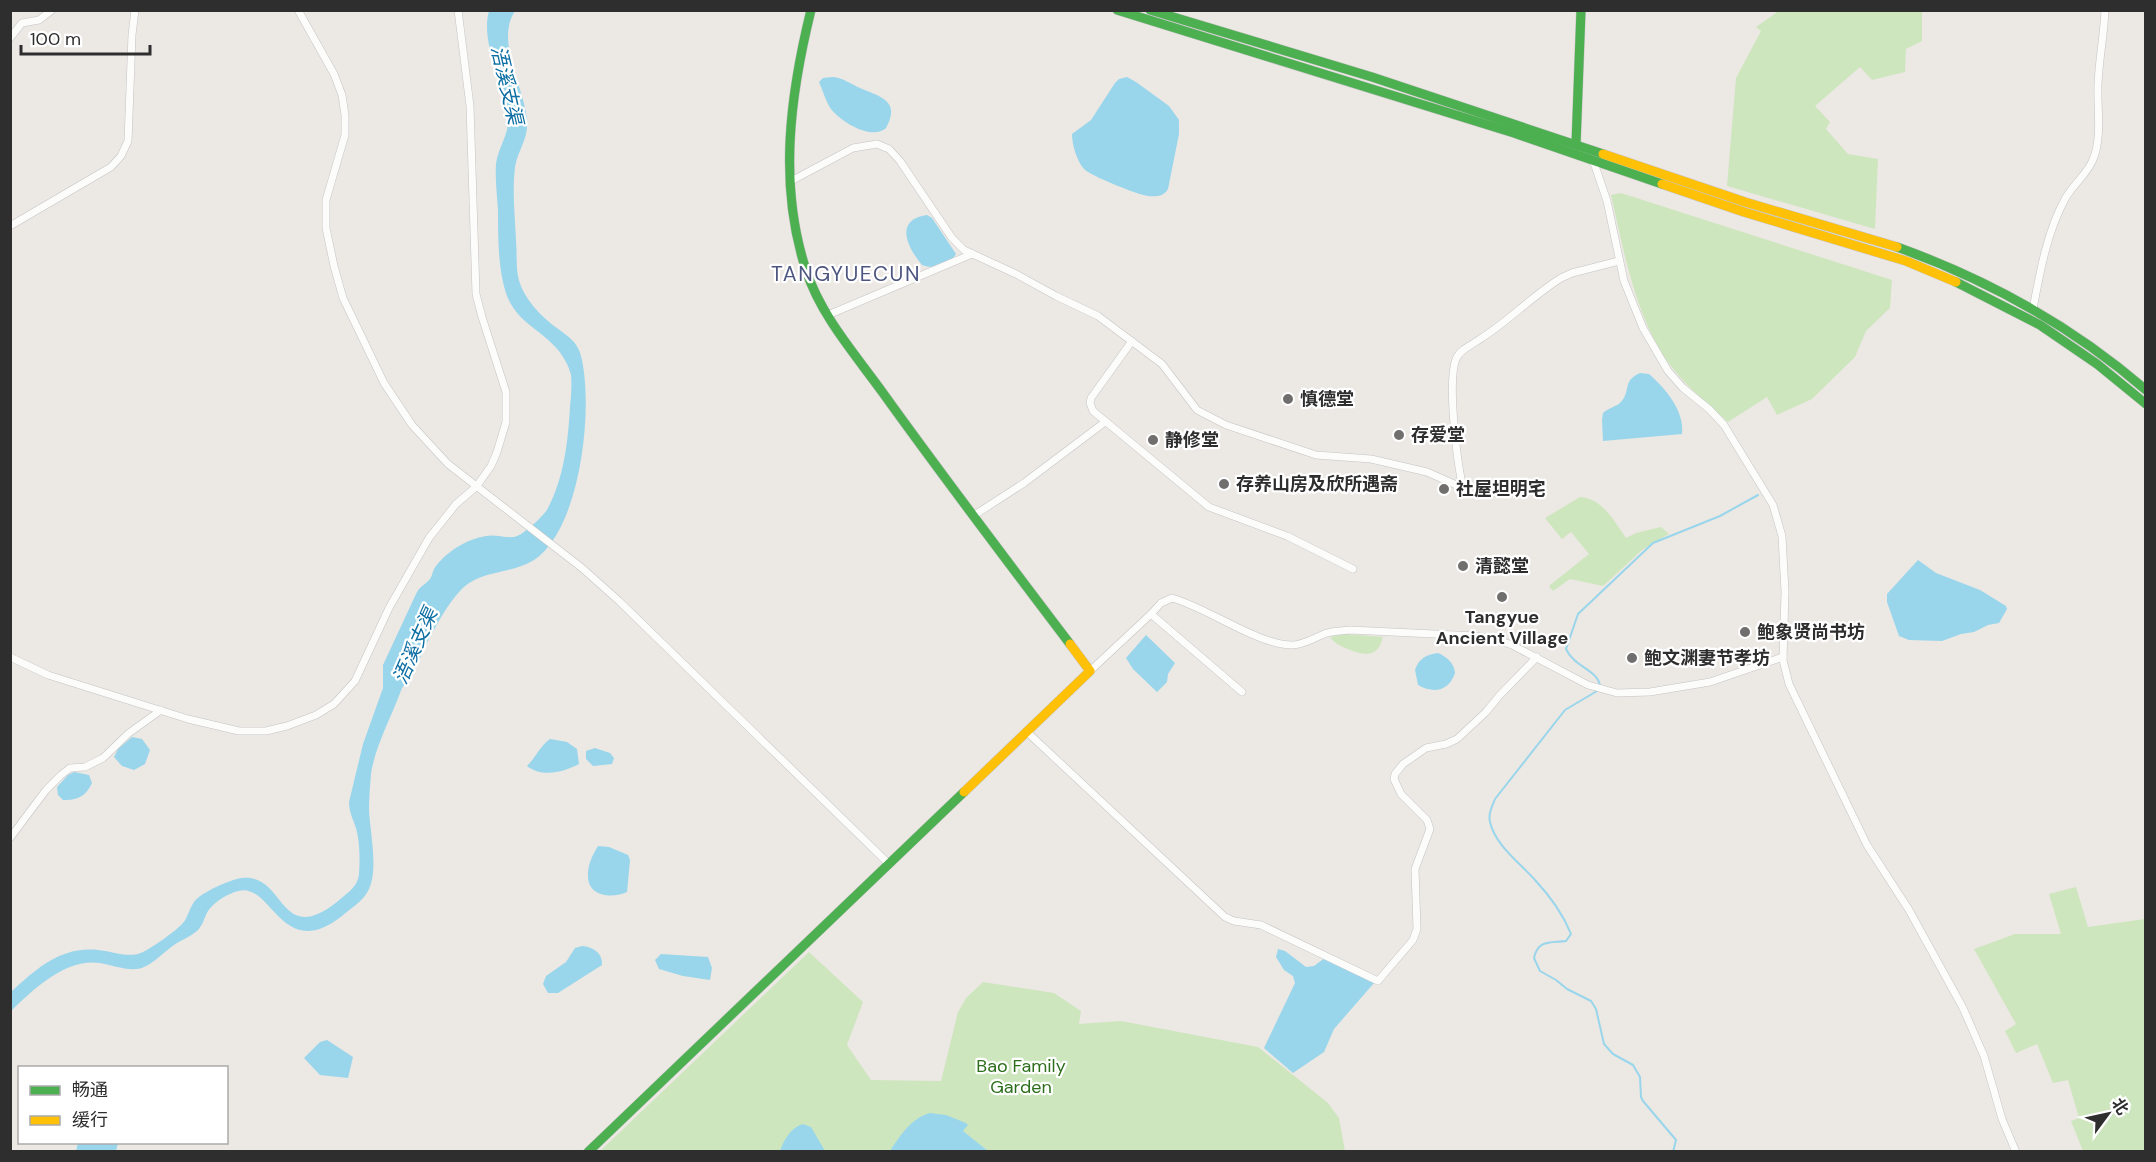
<svg xmlns="http://www.w3.org/2000/svg" width="2156" height="1162" viewBox="0 0 2156 1162" font-family="'DM Sans','Noto Sans SC',sans-serif">
<style>
.green{fill:#cee6be}
.water{fill:#99d6ec}
.lines{fill:none;stroke-linecap:round;stroke-linejoin:round}
.stream{stroke:#99d6ec;stroke-width:2}
.street-casing{stroke:#c5c4c5;stroke-width:8}
.fast-casing{stroke:#c5c4c5;stroke-width:10}
.slow-casing{stroke:#c5c4c5;stroke-width:10}
.street{stroke:#fcfcfb;stroke-width:7}
.fast{stroke:#4caf50;stroke-width:9}
.slow{stroke:#ffc107;stroke-width:9}
.poi-dot{fill:#706f6e;stroke:#fff;stroke-width:2}
.labels{text-anchor:middle;dominant-baseline:central;stroke-width:4.5;stroke-linejoin:round;paint-order:stroke}
.poi-label{font-size:18px;font-weight:bold;fill:#2e2e2e;stroke:#fff;text-anchor:start}
.park-label{font-size:18px;fill:#2c6e1b;stroke:#fff}
.water-label{font-size:20px;font-style:italic;fill:#0d6fa3;stroke:#fff}
.quarter-label{font-size:21px;letter-spacing:1.5px;fill:#4d5680;stroke:#fff}
</style>
<rect width="100%" height="100%" fill="#ece8e4"/>
<g class="green">
<polygon points="1780,10 1922,11 1922,41 1906,49 1905,72 1872,80 1860,67 1815,106 1830,122 1826,129 1848,154 1878,159 1875,229 1727,186 1736,78 1761,31 1756,27"/>
<path d="M1621,193l271,87 -2,28 -24,23 -11,26 -43,42 -35,16 -10,-18 -39,25c-18,-16 -38,-32 -53,-51 -38,-45 -51,-119 -64,-176z"/>
<path d="M1580,497c22,1 34,24 46,41l10,-5 25,-6 8,7 -27,16 -39,36 -33,-7 -17,12 -4,-5 40,-32 -18,-22 -9,7 -17,-21z"/>
<path d="M1346,634l37,3c-5,20 -17,19 -33,13 -9,-4 -14,-5 -20,-13z"/>
<polygon points="2076,887 2088,927 2145,919 2145,1151 2083,1151 2071,1121 2079,1118 2068,1080 2053,1083 2037,1044 2016,1053 2005,1031 2016,1024 1974,949 2015,934 2061,934 2049,894"/>
<polygon points="809,952 863,1002 847,1045 871,1080 941,1081 958,1012 966,998 983,982 1054,993 1081,1011 1079,1024 1121,1021 1258,1047 1328,1103 1339,1118 1345,1151 599,1152"/>
</g>
<g class="water">
<path d="M489,11h26c-20,30 9,75 12,109 2,18 -9,30 -12,47 -3,25 0,49 1,73 1,12 0,25 2,36 3,17 17,34 30,45 12,11 29,17 33,35 13,51 0,173 -47,204 -24,15 -54,9 -74,31 -12,13 -22,31 -30,46 -10,17 -14,37 -28,51 -10,28 -27,58 -31,86 -1,12 -2,24 -2,36 1,22 10,62 -1,81 -6,11 -17,17 -26,25 -61,48 -70,-35 -104,-25 -11,3 -24,11 -30,20 -4,7 -5,14 -11,20 -7,6 -16,9 -23,14 -10,7 -19,17 -30,22 -12,6 -32,-2 -44,-4 -35,-5 -67,27 -89,48v-19c25,-23 50,-46 87,-42 13,1 32,9 45,2 10,-5 33,-21 40,-29 5,-6 6,-14 11,-21 6,-9 37,-23 48,-24 44,-5 36,70 95,24 9,-8 21,-15 22,-28 1,-15 1,-31 -3,-46 -3,-9 -7,-16 -7,-26l14,-58 20,-56v-23l33,-71c3,-7 7,-8 12,-13 4,-3 4,-8 6,-12 11,-17 33,-30 52,-33 9,-2 19,2 28,1 8,-1 30,-21 34,-29 16,-31 20,-66 22,-101 1,-10 2,-22 1,-32 -2,-9 -7,-17 -12,-24 -22,-26 -48,-29 -56,-69 -5,-23 -5,-48 -5,-72 -1,-15 -3,-31 -2,-46 2,-17 14,-30 12,-48 -4,-34 -28,-73 -19,-105z"/>
<path d="M833,77c10,1 18,7 27,11 21,9 41,13 26,40 -14,13 -45,-6 -55,-19 -5,-7 -8,-18 -12,-27l4,-4z"/>
<path d="M1127,77l9,5 33,24 10,14v14l-11,55c-4,7 -11,8 -20,7 -10,-1 -57,-20 -64,-27 -7,-8 -12,-24 -12,-35l19,-14 24,-37 4,-4z"/>
<path d="M927,215l5,3 24,36c-6,10 -23,16 -34,11 -14,-17 -29,-45 5,-50z"/>
<path d="M1640,373l9,1c16,14 36,37 33,60l-79,7 -1,-21 1,-7c5,-5 13,-6 18,-11 10,-11 1,-21 19,-29z"/>
<polygon points="1918,560 1936,573 1980,590 2006,606 2007,609 1999,623 1988,625 1974,632 1961,634 1942,641 1909,640 1899,636 1887,602 1887,594"/>
<polygon points="1146,635 1175,663 1168,674 1167,682 1157,692 1133,669 1126,658"/>
<path d="M1438,653c9,4 16,10 17,20 -6,18 -21,21 -37,12l-3,-15c4,-12 11,-15 23,-17z"/>
<polygon points="132,737 142,739 150,750 145,764 134,770 122,766 114,757 118,749"/>
<path d="M550,739l17,3 10,7 2,15c-15,8 -37,14 -52,2 9,-9 13,-20 23,-27z"/>
<polygon points="595,748 610,753 614,758 612,764 593,766 586,759 586,751"/>
<path d="M74,772l15,3 3,8c-6,13 -15,18 -29,17l-5,-5 -1,-8 11,-12z"/>
<path d="M598,846l11,1 19,8 2,5 -3,32c-13,6 -37,6 -39,-14 -1,-12 4,-22 10,-32z"/>
<path d="M582,946c11,1 21,7 20,19l-44,28h-10l-5,-9 3,-8 20,-14 9,-14z"/>
<polygon points="1278,949 1285,951 1306,967 1314,966 1326,957 1374,983 1334,1029 1324,1052 1293,1073 1264,1048 1295,983 1293,976 1284,970 1276,957"/>
<polygon points="661,954 708,957 712,968 710,980 683,976 659,969 655,960"/>
<polygon points="327,1040 353,1057 348,1078 320,1075 304,1058 320,1042"/>
<path d="M930,1113l16,2 20,8 2,2 -5,6 25,20h-98c10,-15 21,-33 40,-38z"/>
<path d="M803,1124l8,3 14,24h-45c4,-11 10,-23 23,-27z"/>
<polygon points="78,1143 78,1142 118,1143 116,1151 76,1151"/>
</g>
<g class="lines">
<g class="stream">
<path d="M1600,686c-2,-16 -26,-19 -34,-37l12,-35 75,-71 67,-27 38,-21"/>
<path d="M1597,691l-32,19 -70,89c-3,8 -7,15 -5,23 5,23 30,41 45,58 15,16 28,34 36,54l-5,7c-15,2 -28,-2 -32,17l6,13 16,9 11,9 24,12 5,8 8,35 9,10 20,11 7,12 1,20 2,4 33,39 -3,12"/>
</g>
<defs>
<g id="street">
<polyline points="298,10 334,74 342,95 345,115 345,135 326,200 326,228 334,266 343,298 384,383 412,425 448,464 582,568 619,601 889,864"/>
<polyline points="10,38 22,23 39,20 52,10"/>
<polyline points="1593,160 1607,201 1624,281 1643,328 1668,371 1683,388 1709,409 1724,425 1773,505 1782,536 1785,592 1783,660 1789,684 1867,845 1909,910 1963,1008 1984,1056 2002,1119 2016,1152"/>
<polyline points="791,181 853,148 877,144 889,149 900,161 952,238 964,250 1016,274 1056,296 1098,316 1162,364 1197,410 1226,425 1316,455 1371,459 1427,472 1463,488"/>
<polyline points="10,226 111,167 121,156 128,141 132,35 135,10"/>
<path d="M2033,309c7,-37 14,-77 32,-110 8,-15 24,-26 29,-42 8,-22 3,-50 4,-73 1,-25 6,-49 7,-74"/>
<polyline points="828,315 972,254"/>
<polyline points="1132,341 1091,398 1090,403 1093,411 1209,507 1287,536 1353,569"/>
<path d="M1463,488c-6,-26 -16,-106 -7,-129 4,-10 16,-14 24,-20 29,-18 52,-43 81,-61l11,-5 47,-12"/>
<polyline points="973,516 1024,483 1105,422"/>
<path d="M1151,614l10,-11 11,-5c36,10 86,47 120,47 12,0 23,-8 35,-12 7,-2 15,-2 23,-3l126,6 19,3 17,6 76,40 29,8 33,-1 60,-10 73,-25"/>
<polyline points="10,657 48,675 188,719 239,731 266,731 287,726 316,715 334,704 355,681 389,608 429,538 456,504 476,487 491,466 497,452 506,422 506,392 482,317 476,294 470,106 458,10"/>
<polyline points="1090,671 1151,614 1242,692"/>
<polyline points="1027,732 1225,917 1234,921 1261,925 1378,981 1413,940 1417,929 1415,869 1430,829 1427,820 1401,794 1394,779 1395,774 1403,764 1426,748 1446,744 1457,739 1486,712 1499,696 1537,657"/>
<polyline points="10,838 46,790 61,775 70,768 85,767 103,758 129,733 161,710"/>
</g>
<g id="fast">
<path d="M811,10c-21,85 -33,175 -5,260 15,46 49,84 77,123 61,85 124,168 187,251"/>
<polyline points="1117,10 1514,133 1662,184"/>
<polyline points="1150,10 1372,77 1603,154"/>
<polyline points="1576,144 1581,10"/>
<path d="M1897,247c92,33 175,79 249,143"/>
<polyline points="1956,282 2040,325 2097,364 2146,404"/>
<polyline points="588,1152 964,792"/>
</g>
<g id="slow">
<polyline points="1603,154 1745,202 1897,247"/>
<polyline points="1662,184 1744,212 1906,261 1956,282"/>
<polyline points="964,792 1090,671 1070,644"/>
</g>
</defs>
<use href="#street" class="street-casing"/>
<use href="#fast" class="fast-casing"/>
<use href="#slow" class="slow-casing"/>
<use href="#street" class="street"/>
<use href="#fast" class="fast"/>
<use href="#slow" class="slow"/>
</g>
<g class="poi-dot">
<circle cx="1288" cy="399" r="6"/>
<circle cx="1399" cy="435" r="6"/>
<circle cx="1153" cy="440" r="6"/>
<circle cx="1224" cy="484" r="6"/>
<circle cx="1444" cy="489" r="6"/>
<circle cx="1463" cy="566" r="6"/>
<circle cx="1502" cy="597" r="6"/>
<circle cx="1745" cy="632" r="6"/>
<circle cx="1632" cy="658" r="6"/>
</g>
<g class="labels">
<g class="poi-label">
<text x="1300" y="399">慎德堂</text>
<text x="1411" y="435">存爱堂</text>
<text x="1165" y="440">静修堂</text>
<text x="1236" y="484">存养山房及欣所遇斋</text>
<text x="1456" y="489">社屋坦明宅</text>
<text x="1475" y="566">清懿堂</text>
<text x="1502" y="617" text-anchor="middle">Tangyue<tspan x="1502" dy="21">Ancient Village</tspan></text>
<text x="1757" y="632">鲍象贤尚书坊</text>
<text x="1644" y="658">鲍文渊妻节孝坊</text>
</g>
<g class="park-label">
<text x="1021" y="1066">Bao Family<tspan x="1021" dy="21">Garden</tspan></text>
</g>
<g class="water-label">
<text transform="translate(507 85) rotate(77)">浯溪支渠</text>
<text transform="translate(415 646) rotate(-66)">浯溪支渠</text>
</g>
<g class="quarter-label">
<text x="846" y="274">TANGYUECUN</text>
</g>
</g>
<rect width="2156" height="1162" fill="none" stroke="#2e2e2e" stroke-width="24"/>
<rect x="18" y="1066" width="210" height="78" fill="#ffffff" stroke="#ababab" stroke-width="1.5"/>
<rect x="30" y="1086" width="30" height="9" fill="#4caf50" stroke="#ababab" stroke-width="1.5"/>
<text x="72" y="1096" font-size="18" fill="#2e2e2e">畅通</text>
<rect x="30" y="1116" width="30" height="9" fill="#ffc107" stroke="#ababab" stroke-width="1.5"/>
<text x="72" y="1126" font-size="18" fill="#2e2e2e">缓行</text>
<g transform="translate(2108 1114) rotate(57)" stroke="#ffffff" stroke-width="4.5" paint-order="stroke">
<path d="M0-4.5L10 22L0 15L-10 22Z" fill="#2e2e2e"/>
<text y="-9" font-size="16" font-weight="bold" text-anchor="middle" fill="#2e2e2e">北</text>
</g>
<path d="M21 45v9h129v-9" fill="none" stroke="#2e2e2e" stroke-width="3"/>
<text x="30" y="45" font-size="18" fill="#2e2e2e" stroke="#ffffff" stroke-width="4.5" paint-order="stroke">100 m</text>
</svg>
